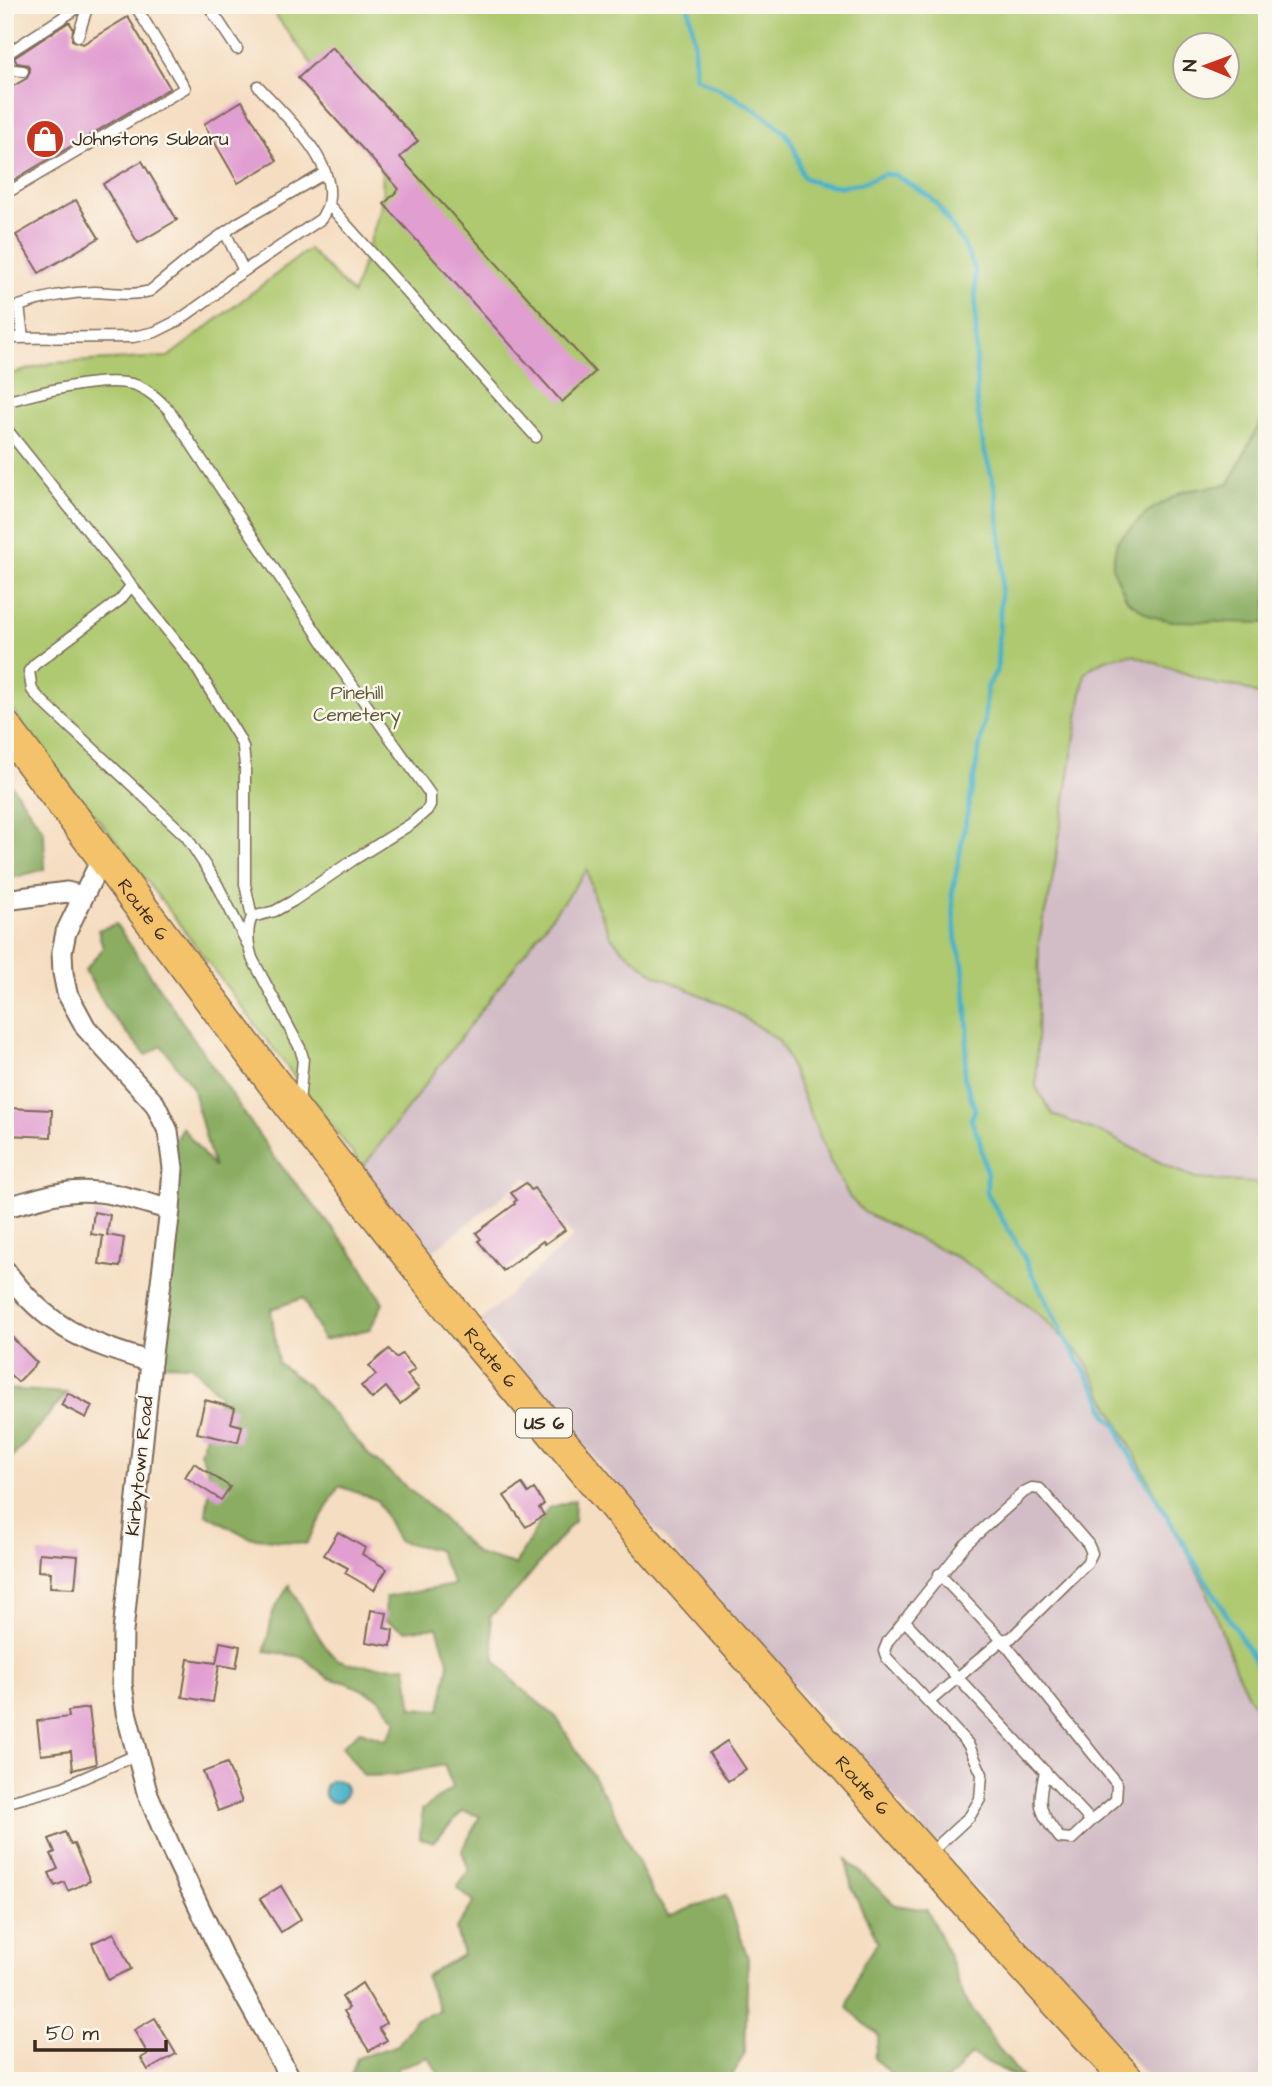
<svg xmlns="http://www.w3.org/2000/svg" width="1272" height="2086" viewBox="0 0 1272 2086" font-family="'Architects Daughter',sans-serif">
<style>
.industrial{fill:#d2bdc6;fill-rule:evenodd}
.green{fill:#aec96f;stroke:#747a46;stroke-width:2;fill-rule:evenodd}
.forest{fill:#8aad62;stroke:#626c40;stroke-width:2}
.water{fill:#4ab2c8;stroke:#426e73;stroke-width:2}
.lines{fill:none;stroke-linecap:round;stroke-linejoin:round}
.stream{stroke:#4ab2c8;stroke-width:5}
.building{fill:#e19ed1}
.service-casing{stroke:#7c6957;stroke-width:13}
.minor-casing{stroke:#7c6957;stroke-width:23}
.primary-casing{stroke:#7c6957;stroke-width:35}
.service{stroke:#fff;stroke-width:10}
.minor{stroke:#fff;stroke-width:19}
.primary{stroke:#f4c26a;stroke-width:32}
.labels{text-anchor:middle;dominant-baseline:central;stroke-width:5;stroke-linejoin:round;paint-order:stroke}
.shield{fill:#fbf7ec;stroke:#75685c;stroke-width:2}
.shield-label{font-size:18px;font-weight:bold;fill:#3b2a1e}
.poi-label{font-size:19px;fill:#3b2a1e;stroke:#fbf7ec;text-anchor:start}
.park-label{font-size:19px;fill:#5e5a36;stroke:#fbf7ec}
.street-label{font-size:19px;fill:#3b2a1e;stroke:#fbf7ec}
</style>
<rect width="100%" height="100%" fill="#fbf7ec"/>
<filter id="ink" filterUnits="userSpaceOnUse"><feTurbulence type="fractalNoise" baseFrequency=".0143" numOctaves="2"/><feDisplacementMap in="SourceGraphic" scale="14" xChannelSelector="R" yChannelSelector="G"/><feConvolveMatrix kernelMatrix="1 2 1 2 8 2 1 2 1" color-interpolation-filters="sRGB"/></filter>
<filter id="wash" filterUnits="userSpaceOnUse"><feTurbulence type="fractalNoise" baseFrequency=".00686" numOctaves="4" result="noise"/><feDisplacementMap in="SourceGraphic" scale="28" xChannelSelector="R" yChannelSelector="G"/><feGaussianBlur stdDeviation="1.57" result="paint"/><feColorMatrix in="noise" values="0 0 0 0 0 0 0 0 0 0 0 0 0 0 0 0 0 1.4 0 .05"/><feComposite in="paint" operator="in"/></filter>
<g filter="url(#wash)">
<rect width="100%" height="100%" fill="#f5ddc1"/>
<path class="industrial" d="M416,5h851v2076h-116l-148,-162 -357,-401 -166,-197 93,-84 -46,-60 -99,78 -66,-85 222,-297 162,-153zM1184,46h42v42h-42z"/>
<path class="green" d="M268,5h999v404l-44,86 44,101v102l-27,-11 -22,-2 -85,-30c-19,1 -34,5 -48,18l-34,216 -8,30 -4,24 -3,144 17,28 54,20 62,32 29,12 69,5v540l-18,-27 -13,-27 -32,-86 -121,-227 -52,-50 -27,-20 -48,-30 -91,-44 -15,-15 -21,-39 -45,-109 -6,-10 -50,-33 -73,-32 -32,-25 -12,-13 -17,-39 -7,-28 -224,297 -242,-320 -86,-104 -30,-44v-323l46,-13 117,-6 141,-108 44,45 27,-84 3,-22 -3,-32zM1184,46h42v42h-42z"/>
<g class="forest">
<polygon points="1267,409 1267,623 1172,621 1150,616 1127,600 1112,567 1117,541 1150,510 1184,491 1229,484"/>
<polygon points="5,776 44,831 45,869 5,880"/>
<path d="M116,924l158,233 82,100 27,46 -13,26 -47,11 -20,-42 -32,11 7,54 27,20 65,73 67,57 40,41 38,11 33,-57 27,-8 -1,21 -55,67 -29,29 5,43 24,27 37,30 53,85 43,90 17,24 57,-21 22,63 -3,95 -16,28h-287l-13,-24 -30,10 -10,14h-40l8,-23 41,-13 17,-26 25,-8 -15,-35 38,-21 -7,-26 18,-27 -17,-14 12,-17 -7,-20 18,-35 -17,-5 -30,31 -13,-4 2,-28 31,-23 -9,-22 -50,10 -30,1 -22,-30 18,-15 26,9 11,-19 -19,-24 -30,-14 -20,-5 -25,-21 -38,-6 8,-39 16,-27c8,14 35,66 47,73 17,10 50,9 70,8l6,42 28,2 9,-46 -12,-37 -31,4 -21,-11 1,-23 68,-12 -16,-35 -40,-9 -21,-41 -38,-14 -33,58 -58,-7 -42,-23 5,-37 -11,-25 20,-57 -29,-30 -35,-1 9,-204 17,-33 32,41 -22,-81 -30,-41 -16,9 -38,-44 -23,-41 18,-22 -5,-18z"/>
<polygon points="5,1389 67,1393 5,1466"/>
<polygon points="846,1859 895,1905 927,1910 946,1949 964,1997 997,2046 1025,2081 971,2054 947,2081 898,2081 874,2058 879,2036 847,2008 861,1966 878,1942 852,1889"/>
</g>
<circle class="water" cx="335" cy="1791" r="11"/>
<g class="lines">
<path class="stream" d="M688,5l6,34 1,38c24,11 83,41 96,64 5,9 8,25 12,36l16,7 22,2 21,-3 22,-9 11,1 34,21 8,8 27,41 11,25 2,136 7,43 11,39 8,68 -6,114 -10,18 -3,36 -32,171 4,46 7,23 2,22 3,45 -4,44 11,35 -4,10 8,18 8,37v18l35,60 43,85 34,57 9,22 10,10 6,18 143,236"/>
</g>
<g id="blocks">
<g class="building">
<polygon points="128,17 170,88 5,185 5,91 27,78 30,71 28,65 17,63 14,58 69,22 73,28 72,40 83,44"/>
<polygon points="332,47 418,141 400,157 595,372 562,402 384,204 399,189 298,78"/>
<polygon points="242,101 277,161 238,183 204,124"/>
<polygon points="142,161 177,220 138,243 103,184"/>
<polygon points="76,200 99,238 39,273 16,235"/>
<polygon points="8,1108 52,1110 51,1137 7,1135"/>
<polygon points="526,1183 531,1190 534,1188 565,1230 545,1244 543,1241 503,1271 478,1241 481,1239 476,1233 515,1204 514,1202 517,1200 511,1193"/>
<polygon points="94,1212 110,1215 107,1235 124,1238 120,1267 99,1264 103,1236 91,1234"/>
<polygon points="5,1330 37,1363 18,1382 5,1370"/>
<polygon points="389,1349 396,1358 402,1354 415,1369 407,1375 419,1389 400,1404 386,1387 372,1399 361,1386 376,1375 369,1366"/>
<polygon points="68,1393 92,1406 86,1418 61,1405"/>
<polygon points="205,1400 235,1408 231,1423 242,1426 238,1442 197,1433"/>
<polygon points="194,1463 230,1487 221,1500 185,1477"/>
<polygon points="522,1484 528,1493 534,1489 544,1504 539,1508 544,1515 526,1527 504,1496"/>
<polygon points="338,1532 365,1548 362,1554 387,1569 374,1590 345,1573 348,1568 324,1555"/>
<polygon points="39,1553 78,1556 75,1588 50,1587 51,1572 38,1571"/>
<polygon points="371,1610 387,1613 384,1628 393,1630 391,1646 366,1642"/>
<polygon points="220,1642 240,1646 236,1668 219,1665 213,1702 182,1697 188,1659 216,1663"/>
<polygon points="89,1708 96,1764 73,1770 71,1751 41,1755 37,1721 69,1717 68,1711"/>
<polygon points="727,1741 746,1769 728,1781 709,1753"/>
<polygon points="227,1763 242,1802 218,1811 203,1772"/>
<polygon points="65,1832 71,1845 74,1844 90,1881 68,1891 64,1882 55,1886 49,1873 58,1869 51,1854 55,1852 49,1839"/>
<polygon points="281,1886 301,1919 281,1932 260,1899"/>
<polygon points="114,1933 131,1969 108,1980 92,1943"/>
<polygon points="362,1983 386,2023 379,2028 387,2040 369,2051 344,2011 349,2008 342,1997"/>
<polygon points="155,2018 176,2054 148,2070 141,2058 148,2054 134,2030"/>
</g>
</g>
</g>
<g filter="url(#ink)">
<use href="#blocks" fill-opacity="0" stroke="#7c6957" stroke-width="2"/>
<g class="lines">
<defs>
<g id="service">
<polyline points="208,5 237,49"/>
<polyline points="78,36 88,5"/>
<polyline points="5,55 82,5"/>
<polyline points="5,69 23,71"/>
<polyline points="5,194 185,88 135,5"/>
<polyline points="328,204 536,437"/>
<polyline points="225,232 244,271"/>
<path d="M23,337l-4,-31c25,-9 50,-14 76,-14 18,1 37,4 55,-1l49,-40 39,-28 87,-50"/>
<path d="M5,338l128,-1 22,-5 24,-12 35,-25 15,-14 92,-62c2,-4 6,-10 7,-15 10,-43 -44,-89 -70,-118"/>
<path d="M5,402c32,-9 103,-28 133,-16 12,5 21,14 30,23l168,253 94,132v11l-3,5 -16,14 -58,36 -60,41 -18,10 -23,6c-6,13 -4,28 0,41l48,90 3,10 -4,46"/>
<polyline points="5,427 194,664 239,738 243,747 245,766 245,884 252,917"/>
<polyline points="131,586 120,600 35,664 29,671 32,690 40,699 186,836 217,884 248,945"/>
<path d="M904,1620l187,201 -19,18 -12,-1c-23,-28 -22,-33 -15,-67"/>
<polyline points="929,1702 1002,1640 1117,1784 1116,1800 1091,1821"/>
<polyline points="5,1803 63,1787 136,1755"/>
<polyline points="929,1854 970,1816 980,1799 982,1774 968,1744 887,1658 884,1651 888,1641 965,1545 1024,1492 1032,1488 1040,1489 1088,1544 1092,1553 1087,1563 1011,1638 1002,1640 939,1574"/>
</g>
<g id="minor">
<polyline points="102,858 66,932 62,952 63,973 67,993 86,1028 155,1104 168,1131 173,1168 170,1210 151,1362 123,1632 122,1684 126,1712 147,1792 170,1846 222,1955 292,2081"/>
<polyline points="5,900 67,892 82,896"/>
<path d="M5,1207c21,-4 42,-13 64,-15 35,-4 68,8 101,18"/>
<path d="M5,1270c42,58 80,72 146,92"/>
</g>
<g id="primary">
<path id="s1" d="M5,727l293,388 166,211 171,204 358,402 136,149"/>
</g>
</defs>
<use href="#service" class="service-casing"/>
<use href="#minor" class="minor-casing"/>
<use href="#primary" class="primary-casing"/>
<use href="#service" class="service"/>
<use href="#minor" class="minor"/>
<use href="#primary" class="primary"/>
</g>
</g>
<defs>
<symbol id="shop-disc" viewBox="-11 -11 22 22"><circle r="9.5" fill="#c8321e" stroke="#fbf7ec"/><path d="M-5-2.5h2.3a2.7 3.5 0 0 1 5.4 0H5L5.5 6h-11ZM-1.5-2.5h3a1.5 2.3 0 0 0-3 0Z" fill="#fff"/></symbol>
</defs>
<g fill-rule="evenodd">
<use href="#shop-disc" x="23" y="117" width="44" height="44"/>
</g>
<g class="labels">
<rect class="shield" x="516" y="1408.5" width="56" height="29" rx="5"/>
<g class="shield-label">
<text x="544" y="1423">US 6</text>
</g>
<g class="poi-label">
<text x="72" y="139">Johnstons Subaru</text>
</g>
<g class="park-label">
<text x="357" y="693">Pinehill<tspan x="357" dy="22">Cemetery</tspan></text>
</g>
<g class="street-label">
<text stroke="none"><textPath href="#s1" startOffset="229">Route 6</textPath></text>
<text stroke="none"><textPath href="#s1" startOffset="796">Route 6</textPath></text>
<text transform="translate(140 1466) rotate(-84)">Kirbytown Road</text>
<text stroke="none"><textPath href="#s1" startOffset="1363">Route 6</textPath></text>
</g>
</g>
<rect width="1272" height="2086" fill="none" stroke="#fbf7ec" stroke-width="28"/>
<g transform="translate(1206 66) rotate(271)"><circle r="33" fill="#fbf7ec" stroke="#aea59a" stroke-width="2"/>
<path d="M0-5L12 26L0 18L-12 26Z" fill="#c8321e"/>
<text y="-10" font-size="19" font-weight="bold" text-anchor="middle" fill="#3b2a1e">N</text>
</g>
<path d="M35 2040v10h131v-10" fill="none" stroke="#3b2a1e" stroke-width="3.5"/>
<text x="46" y="2040" font-size="21" fill="#3b2a1e" stroke="#fbf7ec" stroke-width="5" paint-order="stroke">50 m</text>
</svg>
